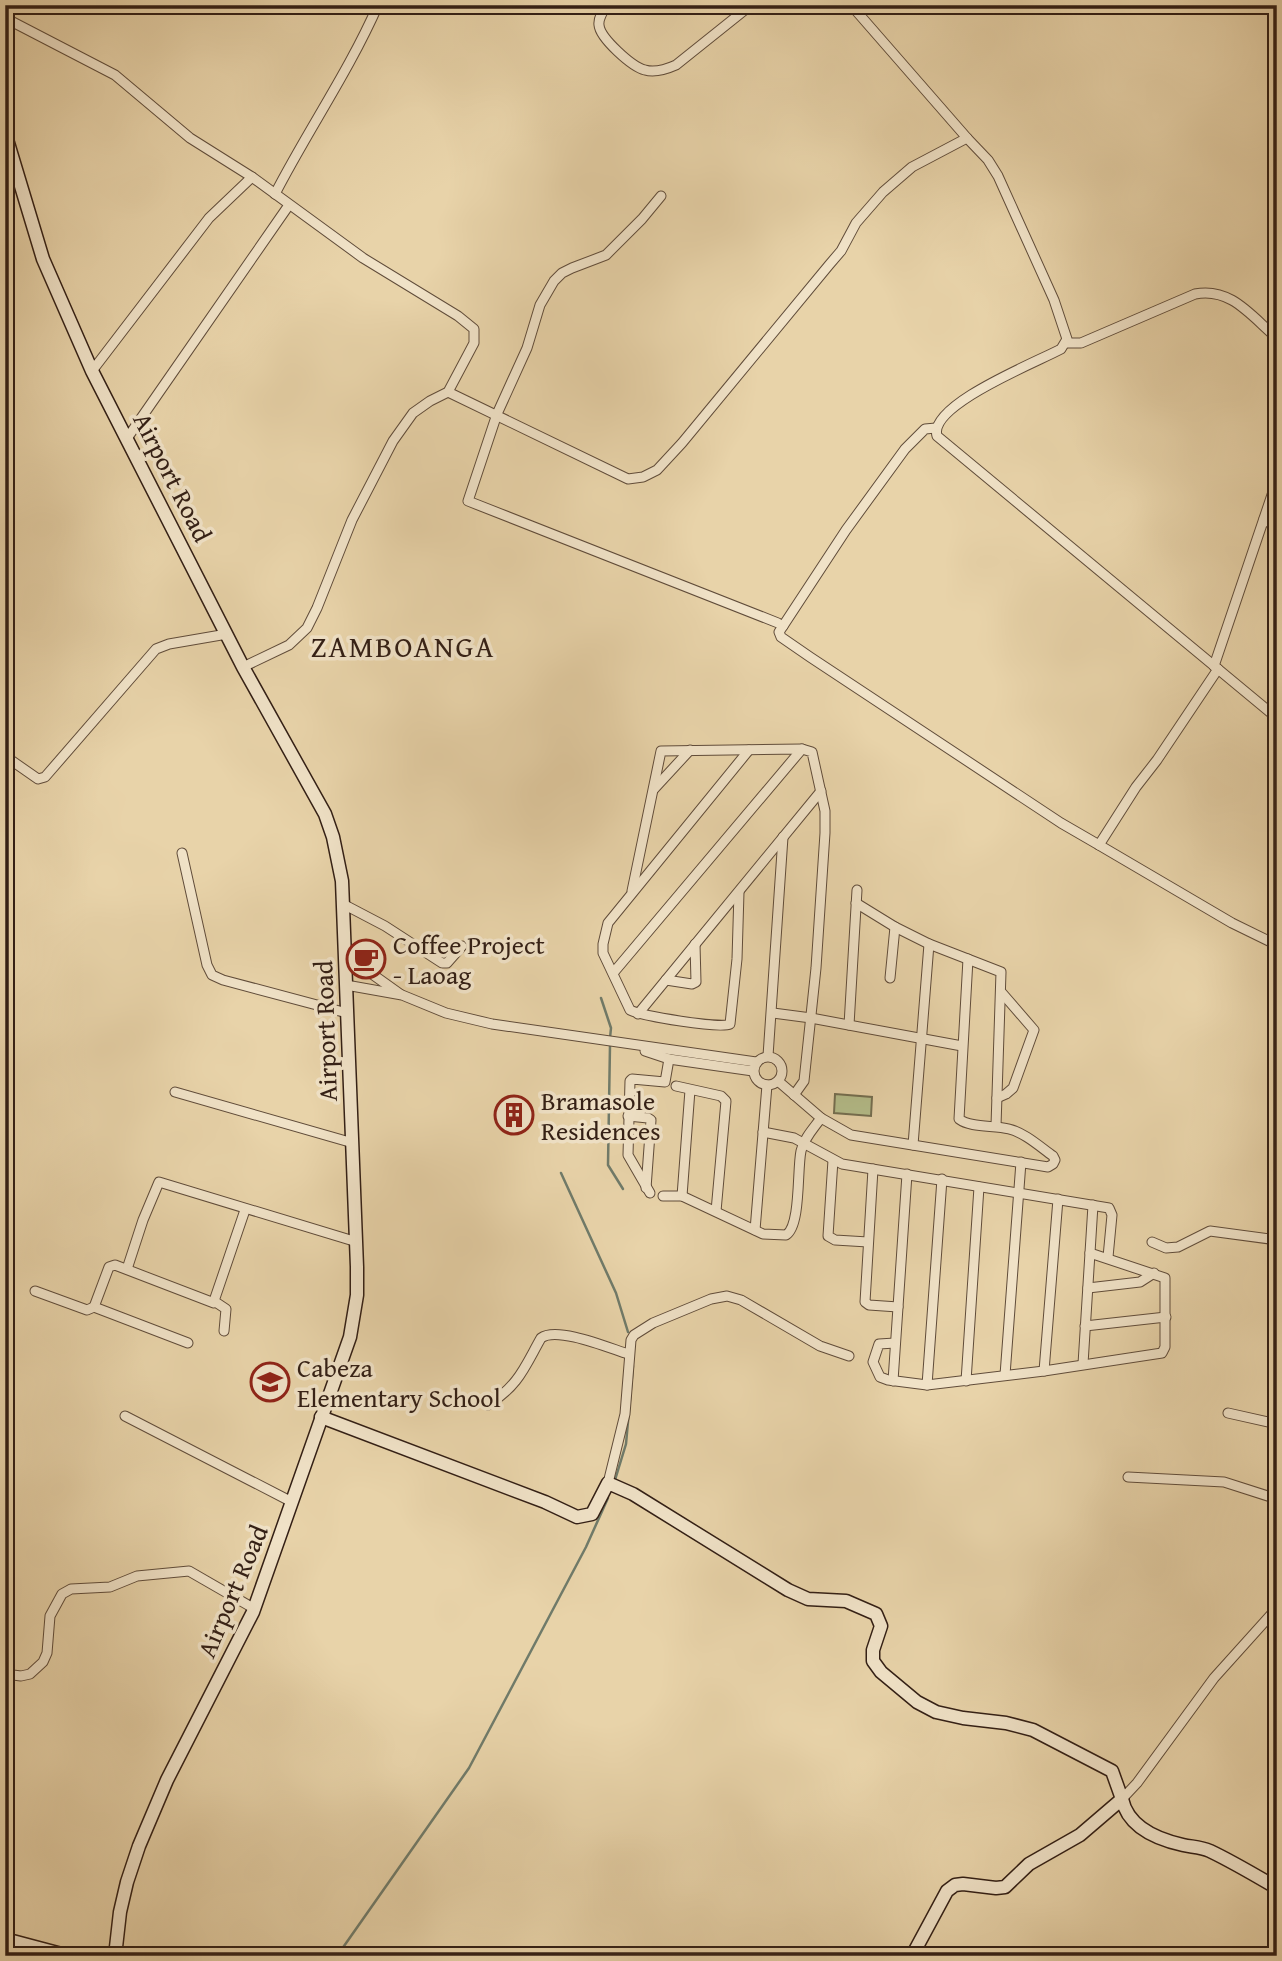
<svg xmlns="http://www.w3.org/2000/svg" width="1282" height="1961" viewBox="0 0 1282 1961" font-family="'Gentium Book Plus',serif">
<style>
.green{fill:#b4bd8a;stroke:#746e50;stroke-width:2}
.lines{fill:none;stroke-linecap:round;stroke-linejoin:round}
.stream{stroke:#707b6a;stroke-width:2.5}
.street-casing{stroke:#604c3a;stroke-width:11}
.secondary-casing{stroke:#331f15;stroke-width:15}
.street{stroke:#f0e2c7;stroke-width:9}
.secondary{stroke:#f0e2c7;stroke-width:12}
.labels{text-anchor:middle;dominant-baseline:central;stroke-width:7;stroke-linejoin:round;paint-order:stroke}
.street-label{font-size:26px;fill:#331f15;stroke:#f0e2c7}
.poi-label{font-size:26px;fill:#331f15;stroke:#f0e2c7;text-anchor:start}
.quarter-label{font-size:30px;letter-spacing:2px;fill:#331f15;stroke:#f0e2c7}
</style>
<rect width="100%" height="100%" fill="#e8d3a9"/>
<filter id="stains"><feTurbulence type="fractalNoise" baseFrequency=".00286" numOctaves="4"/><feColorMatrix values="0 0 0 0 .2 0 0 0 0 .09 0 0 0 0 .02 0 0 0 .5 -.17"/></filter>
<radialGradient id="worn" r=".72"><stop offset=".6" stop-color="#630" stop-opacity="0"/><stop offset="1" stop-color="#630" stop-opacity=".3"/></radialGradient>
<polygon class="green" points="835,1094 872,1097 871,1116 834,1113"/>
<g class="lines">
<g class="stream">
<polyline points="601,998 611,1028 610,1038"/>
<polyline points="610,1045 608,1165 623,1189"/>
<polyline points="561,1173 616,1293 628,1332"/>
<polyline points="615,1480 626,1444 633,1366"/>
<polyline points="337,1956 469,1768 586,1547 608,1498"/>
</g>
<defs>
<g id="street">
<path d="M607,5c-4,6 -9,13 -8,20 1,13 33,42 46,45 10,3 22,-1 31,-5l75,-60"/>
<polyline points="851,5 967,138"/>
<polyline points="5,18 115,75 190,138 252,177 363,258 458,316 474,329 474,343 448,392 430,401 413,413 393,441 352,520 317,608 307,628 289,645 243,667"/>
<path d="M275,194c33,-64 74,-123 103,-189"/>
<polyline points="661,196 642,219 606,255 572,268 562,273 554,281 540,305 527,348 497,414 468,501 778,623 783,626 779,632 781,637 810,657 1061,823 1099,845"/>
<path d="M1066,343h15l114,-49c36,-7 56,22 82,44"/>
<polyline points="92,371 209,218 252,177"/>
<path d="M448,392l180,87 15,-2 14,-7 25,-27 147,-178 12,-14 15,-28 27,-31 29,-25 55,-29 21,22 10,16 56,124 13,39 -6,10c-24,13 -133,56 -124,87l340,282"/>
<polyline points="128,437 289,205"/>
<polyline points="1264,519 1277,528"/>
<polyline points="783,626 846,530 905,449 925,429 936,428"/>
<polyline points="1214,666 1277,480"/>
<polyline points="1218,669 1157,760 1136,787 1099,845 1232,923 1277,945"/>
<polyline points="5,756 38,779 45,777 156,649 169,644 227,634"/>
<polyline points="654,789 690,750"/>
<polyline points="182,853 207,965 212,975 223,980 347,1013"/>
<polyline points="632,891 661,751 802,749 812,752 825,811 825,833 816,968 804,1081 794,1095"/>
<path d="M739,892l-2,67 -7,65c-10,5 -88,-8 -100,-14l-27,-57v-9l5,-21 141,-173"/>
<polyline points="856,903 895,927 929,944 1001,972 996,1126"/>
<polyline points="343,904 385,926 442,963 447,963 462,946"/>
<polyline points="346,964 372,974 400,994"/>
<polyline points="614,972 802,749"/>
<polyline points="890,978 895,927"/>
<polyline points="666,980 692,984 696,982 695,944"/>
<polyline points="346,985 402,995 446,1013 492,1024 756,1062"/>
<polyline points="773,1013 811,1018 962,1046"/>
<polyline points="638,1014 821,791"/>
<polyline points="849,1025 857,890"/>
<polyline points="645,1051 669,1059 753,1071"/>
<polyline points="768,1056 783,837"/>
<circle cx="768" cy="1071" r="14"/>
<path d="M778,1081l43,37 30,17 197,32 5,-3 2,-4 -2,-4c-14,-10 -28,-23 -44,-27 -15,-4 -38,-1 -50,-10l9,-160"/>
<polyline points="676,1086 721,1096 726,1101 716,1211"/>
<polyline points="175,1092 353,1143"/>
<polyline points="997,1098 1006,1094 1013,1088 1034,1030 1002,993"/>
<polyline points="628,1116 648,1118 651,1120 646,1188"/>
<polyline points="763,1132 794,1138 842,1164 1109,1208 1112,1215 1108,1257"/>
<polyline points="913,1145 929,944"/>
<polyline points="833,1160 828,1236 835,1240 868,1242"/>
<polyline points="873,1169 865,1302 869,1305 898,1307"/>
<polyline points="650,1193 628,1155 630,1081 632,1079 665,1082 669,1059"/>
<path d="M663,1196h19l81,38 23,1c15,-9 11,-66 15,-84 3,-13 13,-23 20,-33"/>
<polyline points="682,1196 690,1090"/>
<polyline points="755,1230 767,1085"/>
<polyline points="1152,1242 1166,1248 1178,1247 1210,1231 1277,1240"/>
<polyline points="127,1269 143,1220 159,1182 357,1242"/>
<polyline points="1088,1288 1140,1282 1154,1273"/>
<polyline points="35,1291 87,1310 94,1307 188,1343"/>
<polyline points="94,1307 109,1267 115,1265 214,1303"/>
<polyline points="1085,1326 1166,1317"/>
<polyline points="224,1331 226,1309 214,1301 245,1210"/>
<polyline points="895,1343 879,1344 873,1362 880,1377 888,1380 927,1385 1044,1371 1162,1353 1165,1347 1165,1278 1090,1253"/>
<polyline points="1083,1364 1093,1205"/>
<polyline points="1044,1371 1058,1199"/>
<polyline points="1005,1375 1021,1162"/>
<polyline points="893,1381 907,1174"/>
<polyline points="966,1381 979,1187"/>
<polyline points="927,1385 942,1179"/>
<path d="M488,1405c31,-20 36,-37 53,-67 16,-12 68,10 87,16"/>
<polyline points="1228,1413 1277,1424"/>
<polyline points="125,1416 292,1502"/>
<polyline points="1128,1477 1224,1482 1277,1499"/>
<polyline points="608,1483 625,1414 631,1340 634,1335 653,1323 711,1299 727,1296 741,1300 820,1346 849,1356"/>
<polyline points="5,1674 21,1676 30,1674 43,1662 47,1653 50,1616 62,1594 71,1589 110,1587 137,1576 189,1571 255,1609"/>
<polyline points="1122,1799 1137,1783 1214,1678 1277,1608"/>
</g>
<g id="secondary">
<polyline points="5,133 43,259 92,371 243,667 325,814 333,837 342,881 357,1267 357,1295 350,1337 253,1612 167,1780 139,1846 127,1882 120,1912 115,1956"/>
<polyline points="321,1417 545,1502 577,1517 592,1514 608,1483 633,1494 788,1590 808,1599 846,1601 876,1614 881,1626 873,1650 873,1661 881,1672 917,1702 936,1712 963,1718 1006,1723 1033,1730 1112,1771 1122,1799 1080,1835 1029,1864 1005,1887 996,1888 963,1884 955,1885 947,1891 912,1956"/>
<path d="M1122,1799c6,28 34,40 61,46 9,2 18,2 27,6 23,11 45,24 67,37"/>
<polyline points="5,1939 69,1956"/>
</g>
</defs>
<use href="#street" class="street-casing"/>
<use href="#secondary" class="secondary-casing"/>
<use href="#street" class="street"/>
<use href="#secondary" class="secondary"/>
</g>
<defs>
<symbol id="cafe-ring" viewBox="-11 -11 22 22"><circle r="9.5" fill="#f0e2c7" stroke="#8f2418" stroke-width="1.5"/><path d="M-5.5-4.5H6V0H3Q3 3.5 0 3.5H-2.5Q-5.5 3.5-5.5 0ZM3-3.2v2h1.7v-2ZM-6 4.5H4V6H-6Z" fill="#8f2418"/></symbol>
<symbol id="building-ring" viewBox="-11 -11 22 22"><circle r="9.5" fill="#f0e2c7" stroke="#8f2418" stroke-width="1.5"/><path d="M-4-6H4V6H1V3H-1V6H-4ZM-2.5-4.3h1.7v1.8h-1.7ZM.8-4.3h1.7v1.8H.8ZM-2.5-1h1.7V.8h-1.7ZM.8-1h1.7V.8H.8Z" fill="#8f2418"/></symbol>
<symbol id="school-ring" viewBox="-11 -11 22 22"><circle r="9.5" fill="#f0e2c7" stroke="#8f2418" stroke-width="1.5"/><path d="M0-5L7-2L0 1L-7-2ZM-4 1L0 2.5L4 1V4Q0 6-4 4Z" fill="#8f2418"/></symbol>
</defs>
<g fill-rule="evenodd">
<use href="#cafe-ring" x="344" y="937" width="44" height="44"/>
<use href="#building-ring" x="492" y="1093" width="44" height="44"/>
<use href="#school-ring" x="248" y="1360" width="44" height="44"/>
</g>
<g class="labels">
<g class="street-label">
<text transform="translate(173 477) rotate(63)">Airport Road</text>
<text transform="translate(325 1031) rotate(-92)">Airport Road</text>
<text transform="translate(232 1591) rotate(-67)">Airport Road</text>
</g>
<g class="poi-label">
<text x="393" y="944">Coffee Project<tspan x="393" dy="30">- Laoag</tspan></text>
<text x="541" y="1100">Bramasole<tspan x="541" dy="30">Residences</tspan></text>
<text x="297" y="1367">Cabeza<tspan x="297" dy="30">Elementary School</tspan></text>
</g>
<g class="quarter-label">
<text x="403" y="646">ZAMBOANGA</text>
</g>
</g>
<rect width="1282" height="1961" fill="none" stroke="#e8d3a9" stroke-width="28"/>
<rect x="7" y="7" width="1268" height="1947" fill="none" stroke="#331f15" stroke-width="3.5"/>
<rect x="14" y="14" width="1254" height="1933" fill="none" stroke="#331f15" stroke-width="2"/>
<rect width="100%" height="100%" filter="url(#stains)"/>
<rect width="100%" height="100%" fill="url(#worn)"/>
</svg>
